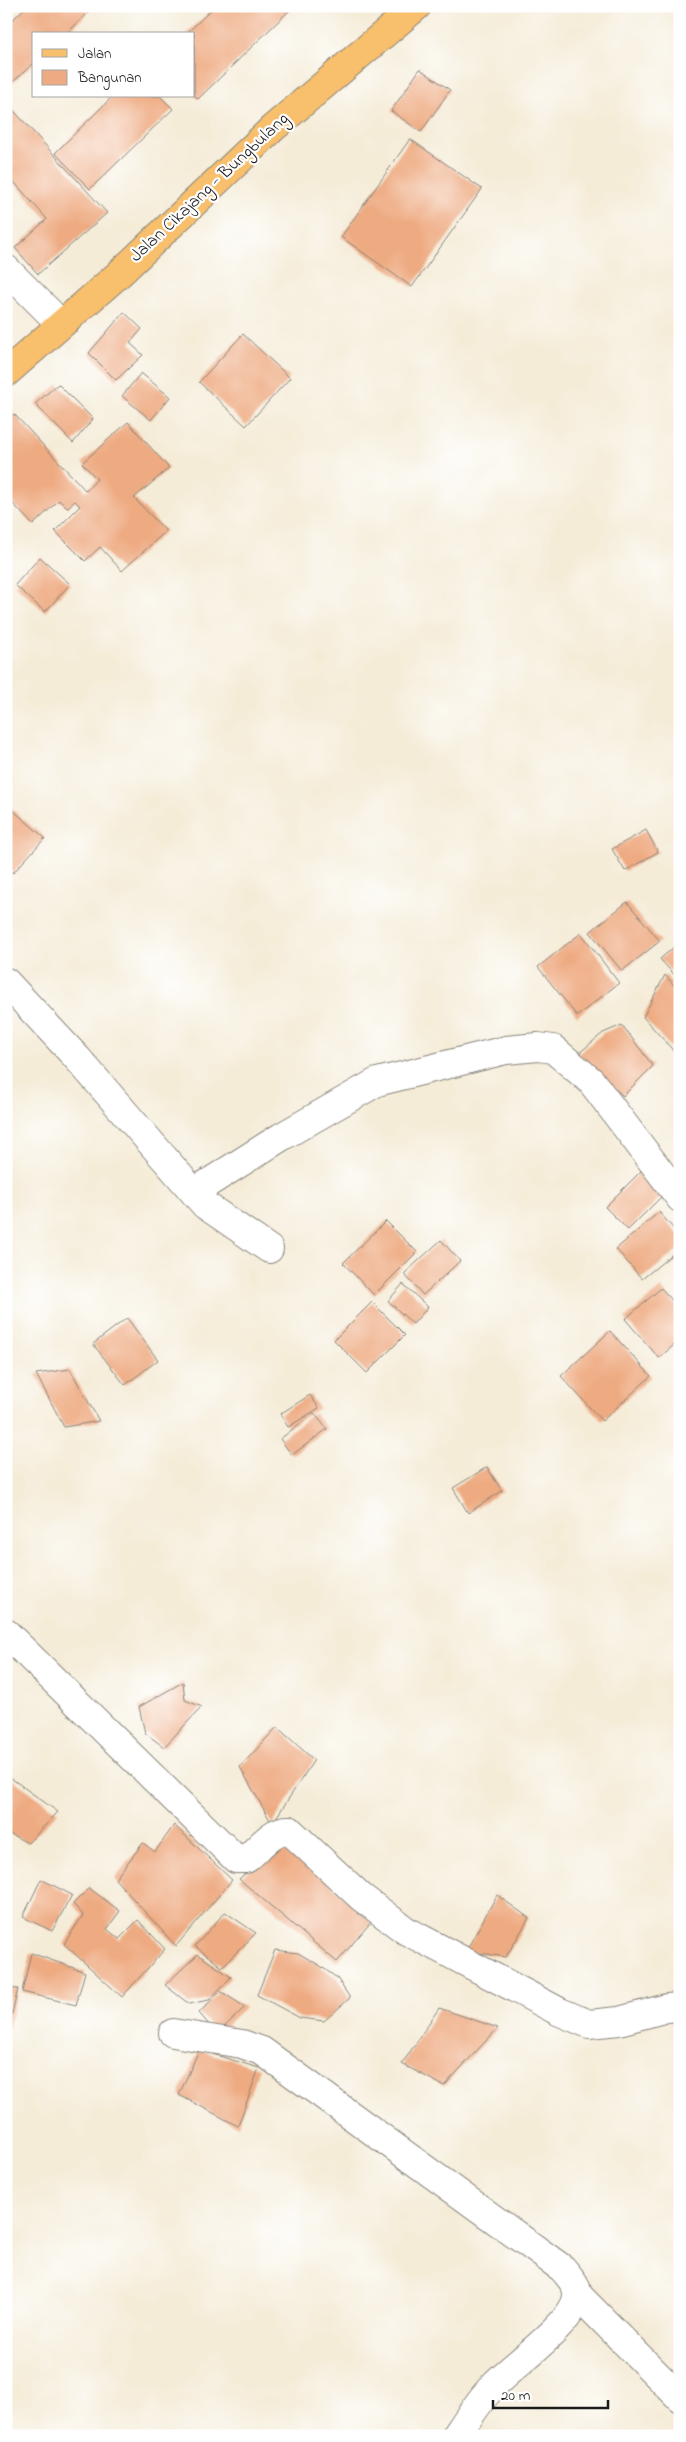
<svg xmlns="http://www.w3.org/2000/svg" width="686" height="2442" viewBox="0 0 686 2442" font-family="'Indie Flower',sans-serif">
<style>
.building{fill:#eeaa81}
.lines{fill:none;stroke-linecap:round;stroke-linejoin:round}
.minor-casing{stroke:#88847a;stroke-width:30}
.major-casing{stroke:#88847a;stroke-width:30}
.minor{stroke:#fff;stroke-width:28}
.major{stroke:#f8bf6c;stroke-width:28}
.labels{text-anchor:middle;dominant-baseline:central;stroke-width:4.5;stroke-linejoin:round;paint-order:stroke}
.street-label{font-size:18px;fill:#1c1c1c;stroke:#fff}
</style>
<rect width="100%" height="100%" fill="#fff"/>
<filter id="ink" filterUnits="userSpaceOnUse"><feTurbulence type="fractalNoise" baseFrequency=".02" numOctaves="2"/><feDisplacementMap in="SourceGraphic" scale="10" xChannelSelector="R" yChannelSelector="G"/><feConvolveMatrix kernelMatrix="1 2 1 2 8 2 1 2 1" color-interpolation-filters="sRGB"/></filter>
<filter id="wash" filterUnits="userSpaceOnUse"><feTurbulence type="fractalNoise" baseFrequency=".0096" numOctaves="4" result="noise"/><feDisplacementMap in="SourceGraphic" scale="20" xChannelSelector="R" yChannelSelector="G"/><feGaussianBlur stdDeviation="1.12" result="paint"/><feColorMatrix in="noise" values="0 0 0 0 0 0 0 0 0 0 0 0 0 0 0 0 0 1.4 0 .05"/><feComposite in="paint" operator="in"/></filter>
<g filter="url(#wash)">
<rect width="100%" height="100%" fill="#f5ecd8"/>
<g id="blocks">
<g class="building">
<polygon points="27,6 84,6 89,12 66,34 34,34 34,63 6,88 6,26"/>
<polygon points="215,6 294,6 198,99 194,95 194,34 186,34"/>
<polygon points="420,69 450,90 421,132 391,111"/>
<polygon points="113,96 160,96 173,109 90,189 55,153"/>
<polygon points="6,102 107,213 38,274 15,248 47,219 6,173"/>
<polygon points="410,139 482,189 412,287 341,237"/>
<polygon points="124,312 142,329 130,343 143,355 116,380 89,353"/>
<polygon points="243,334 290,378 246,426 199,382"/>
<polygon points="141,373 170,397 151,420 122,396"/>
<polygon points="58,384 93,419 73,443 35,404"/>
<polygon points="14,414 86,491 97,479 82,463 128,422 169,468 134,498 166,531 122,571 100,547 85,561 55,531 80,506 75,501 67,508 59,500 33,525 6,496 6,420"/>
<polygon points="40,557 70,584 45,612 15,585"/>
<polygon points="6,804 45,838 13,873 6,867"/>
<polygon points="646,830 658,852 625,871 612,849"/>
<polygon points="627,902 660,941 622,971 590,932"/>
<polygon points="581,933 619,983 577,1016 538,967"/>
<polygon points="680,942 680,981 660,959"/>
<polygon points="665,975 680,992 680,1058 643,1017"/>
<polygon points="622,1025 653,1066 623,1096 578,1054 603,1033"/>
<polygon points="643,1169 666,1192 628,1230 605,1207"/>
<polygon points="659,1212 680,1236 680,1248 642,1279 616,1249"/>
<polygon points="386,1221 417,1252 374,1295 343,1263"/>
<polygon points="441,1240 460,1261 423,1295 404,1274"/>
<polygon points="403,1284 428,1307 413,1324 388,1301"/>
<polygon points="661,1288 680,1309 680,1340 659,1358 625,1319"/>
<polygon points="372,1302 405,1335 367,1373 334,1340"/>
<polygon points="127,1318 158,1360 125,1385 93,1344"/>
<polygon points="610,1331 651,1376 602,1421 561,1376"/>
<polygon points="70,1369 99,1421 64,1427 36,1374"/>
<polygon points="310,1395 319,1408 288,1427 280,1414"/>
<polygon points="314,1413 327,1429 292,1455 280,1439"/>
<polygon points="487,1467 502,1491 468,1513 453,1488"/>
<polygon points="183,1682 185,1700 202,1707 164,1747 145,1733 139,1707"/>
<polygon points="277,1727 314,1760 272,1824 240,1767"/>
<polygon points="8,1776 58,1812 28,1843 6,1832 6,1779"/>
<polygon points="174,1825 232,1880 176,1946 115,1879 143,1843 155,1852"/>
<polygon points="284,1840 371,1922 337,1962 239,1879"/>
<polygon points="41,1879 72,1895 52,1931 23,1917"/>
<polygon points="89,1888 120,1911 107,1929 119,1939 138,1920 165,1949 122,1997 64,1944 83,1915 73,1904"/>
<polygon points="497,1895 529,1918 506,1957 466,1951"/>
<polygon points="225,1912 256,1933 222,1967 195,1946"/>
<polygon points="275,1950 298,1953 319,1965 337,1978 350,1998 324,2021 300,2018 257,1995"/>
<polygon points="31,1953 85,1972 76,2005 22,1992"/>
<polygon points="198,1954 231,1977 209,2000 189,2004 165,1985"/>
<polygon points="6,1988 18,1989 8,2030 6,2030"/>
<polygon points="220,1991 245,2007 217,2034 199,2013"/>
<polygon points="439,2008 498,2028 444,2086 402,2064"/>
<polygon points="199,2050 259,2068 238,2126 179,2095"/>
</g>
</g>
</g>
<g filter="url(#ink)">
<use href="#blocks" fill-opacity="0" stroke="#88847a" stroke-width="1"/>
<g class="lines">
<defs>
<g id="minor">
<polyline points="6,269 61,324"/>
<polyline points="6,982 78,1059 205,1205 269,1249"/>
<polyline points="194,1192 281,1137 377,1082 506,1050 538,1047 553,1049 591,1081 680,1198"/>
<path d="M6,1633l230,226h10c13,-10 26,-30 43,-29l72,67 44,33 155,82 29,12 30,-3 48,-13 13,-1"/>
<path d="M173,2033l69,11 20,7 301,218c6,8 15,16 14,26 -1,27 -63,69 -82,89 -15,15 -27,34 -39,52"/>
<polyline points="578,2295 680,2398"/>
</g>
<polyline id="major" points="6,373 119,274 273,128 417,6"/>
</defs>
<use href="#minor" class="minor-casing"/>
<use href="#major" class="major-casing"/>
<use href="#minor" class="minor"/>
<use href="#major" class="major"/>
</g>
</g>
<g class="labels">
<g class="street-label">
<text transform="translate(210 188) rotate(-43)">Jalan Cikajang - Bungbulang</text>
</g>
</g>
<rect width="686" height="2442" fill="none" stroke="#fff" stroke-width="25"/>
<rect x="32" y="32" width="162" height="65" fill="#ffffff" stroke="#a4a4a4"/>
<rect x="42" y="49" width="25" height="8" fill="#f8bf6c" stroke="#a4a4a4"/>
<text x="78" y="58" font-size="15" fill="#1c1c1c">Jalan</text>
<rect x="42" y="70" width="25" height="15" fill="#eeaa81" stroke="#a4a4a4"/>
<text x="78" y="82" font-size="15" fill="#1c1c1c">Bangunan</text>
<path d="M493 2400v8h115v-8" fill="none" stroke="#1c1c1c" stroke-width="2.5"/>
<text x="501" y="2400" font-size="15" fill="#1c1c1c" stroke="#ffffff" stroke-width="4" paint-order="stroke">20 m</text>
</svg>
